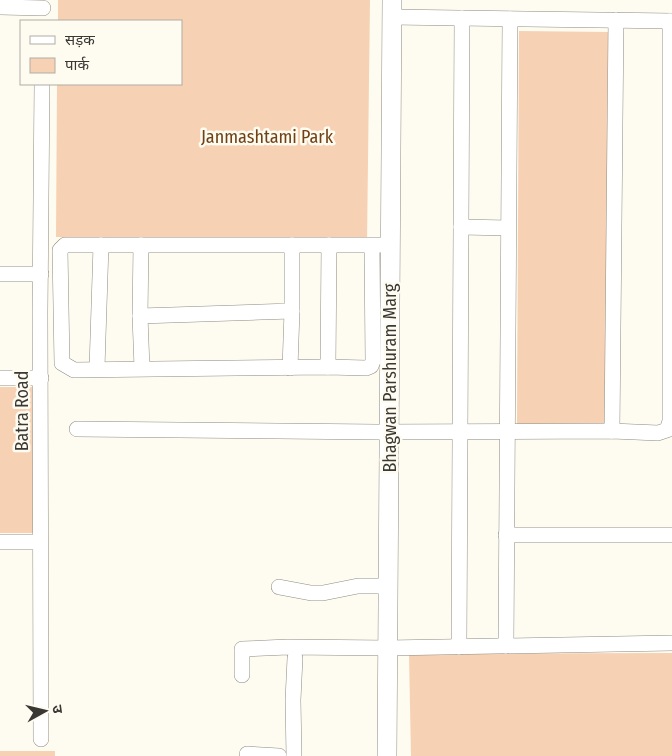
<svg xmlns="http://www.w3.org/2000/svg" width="672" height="756" viewBox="0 0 672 756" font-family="'Fira Sans Condensed','Noto Sans Devanagari',sans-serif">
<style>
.green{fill:#f7d1b3}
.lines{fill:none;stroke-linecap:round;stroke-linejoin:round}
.minor-casing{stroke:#8e8c82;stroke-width:16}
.tertiary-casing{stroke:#8e8c82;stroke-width:20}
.minor{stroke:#fff;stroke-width:15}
.tertiary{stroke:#fff;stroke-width:19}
.labels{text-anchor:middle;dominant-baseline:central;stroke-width:5;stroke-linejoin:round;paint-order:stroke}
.park-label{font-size:18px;fill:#704116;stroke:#fefbf0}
.street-label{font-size:18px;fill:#393834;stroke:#fefbf0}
</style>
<rect width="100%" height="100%" fill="#fefbf0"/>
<g class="green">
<polygon points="58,0 370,0 367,241 56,237 57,84 181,84 181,21 58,21"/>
<polygon points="519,31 608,32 606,424 517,424"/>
<polygon points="0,387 33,387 34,533 0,533"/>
<polygon points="672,653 672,756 411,756 409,654"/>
<rect x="0" y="751" width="55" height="5"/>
</g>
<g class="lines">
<defs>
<g id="minor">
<polyline points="0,7 43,8"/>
<polyline points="392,17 672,21"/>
<polyline points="461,227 508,228"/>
<polyline points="141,245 140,316 142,368"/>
<polyline points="372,245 373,361 371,366 366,368 328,367 74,370 62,363 60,250 65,245 390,245"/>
<polyline points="0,274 41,274"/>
<polyline points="140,316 292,311 292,245"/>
<polyline points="328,367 329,245"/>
<polyline points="97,368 101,245"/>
<polyline points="290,368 292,311"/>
<polyline points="0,378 41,378"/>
<polyline points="77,429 377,432 612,431 658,433 667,430 670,421 670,21"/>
<polyline points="612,431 616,20"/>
<polyline points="506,535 672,535"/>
<polyline points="0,542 40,542"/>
<polyline points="279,587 311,593 323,593 358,586 388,586"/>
<polyline points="506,646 510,19"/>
<polyline points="459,647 462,18"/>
<polyline points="242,675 242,649 288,647 388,648 672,643"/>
<polyline points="41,739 40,312 42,84"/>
<polyline points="247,754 279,756"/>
<polyline points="294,756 293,700 295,658"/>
</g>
<polyline id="tertiary" points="387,756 392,0"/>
</defs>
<use href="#minor" class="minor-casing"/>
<use href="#tertiary" class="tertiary-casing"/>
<use href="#minor" class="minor"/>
<use href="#tertiary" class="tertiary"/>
</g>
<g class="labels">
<g class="park-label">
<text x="267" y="137">Janmashtami Park</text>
</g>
<g class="street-label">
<text transform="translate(390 378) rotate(-90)">Bhagwan Parshuram Marg</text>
<text transform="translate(22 411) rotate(-90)">Batra Road</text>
</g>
</g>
<rect x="20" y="20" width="162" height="65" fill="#fefbf0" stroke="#afada5"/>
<rect x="30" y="36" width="25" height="8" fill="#ffffff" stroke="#afada5"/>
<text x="65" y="45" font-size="15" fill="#393834">सड़क</text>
<rect x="30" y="58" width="25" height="15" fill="#f7d1b3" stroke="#afada5"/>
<text x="65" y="70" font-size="15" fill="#393834">पार्क</text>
<g transform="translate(45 711) rotate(82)" stroke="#fefbf0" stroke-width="4" paint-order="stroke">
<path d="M0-4L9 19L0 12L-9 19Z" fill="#393834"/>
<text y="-8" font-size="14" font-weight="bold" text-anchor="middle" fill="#393834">उ</text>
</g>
</svg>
